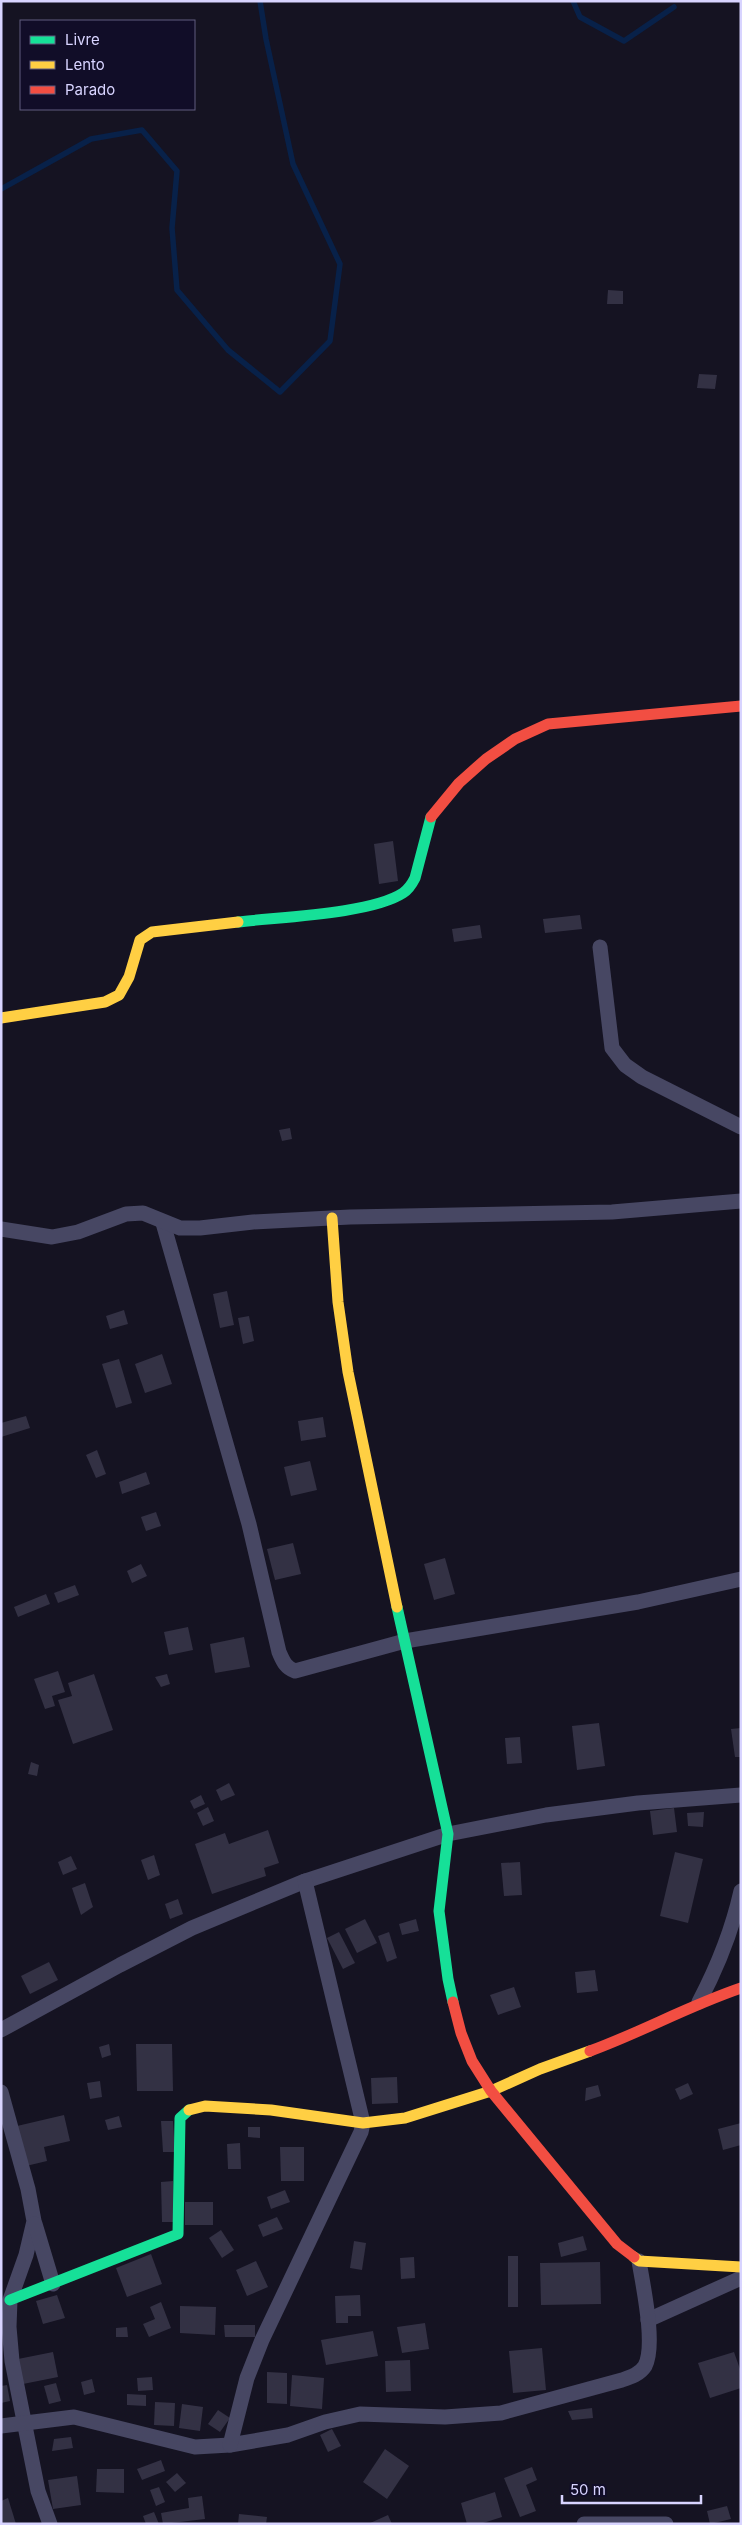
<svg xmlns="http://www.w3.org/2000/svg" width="742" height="2525" viewBox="0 0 742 2525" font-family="Inter,sans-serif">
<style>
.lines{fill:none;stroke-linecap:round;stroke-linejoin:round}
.stream{stroke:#082149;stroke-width:5.5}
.building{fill:#333144}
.street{stroke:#474763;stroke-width:15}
.fast{stroke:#16e098;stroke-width:11}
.slow{stroke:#ffcf43;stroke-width:11}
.jam{stroke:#f24e42;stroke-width:11}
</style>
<rect width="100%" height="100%" fill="#151322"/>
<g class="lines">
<g class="stream">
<polyline points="573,1 580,17 624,41 674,7"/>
<polyline points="1,189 91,139 142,130 177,171 172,228 177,290 228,350 280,392 330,341 340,264 293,164 266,39 260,1"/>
</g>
</g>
<g class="building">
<polygon points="608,290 623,291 623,304 607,304"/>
<polygon points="699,374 717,375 715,389 697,388"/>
<polygon points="393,841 398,881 379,884 374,844"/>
<polygon points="580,915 582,929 545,933 543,919"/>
<polygon points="480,925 482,938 454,942 452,929"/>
<polygon points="290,1128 292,1139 282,1141 279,1130"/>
<polygon points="227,1291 234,1325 220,1328 213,1294"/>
<polygon points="124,1310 128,1324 110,1329 106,1316"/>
<polygon points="249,1316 254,1341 243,1344 238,1318"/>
<polygon points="162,1354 172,1384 145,1393 135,1364"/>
<polygon points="119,1359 132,1403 116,1408 102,1364"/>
<polygon points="26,1416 30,1428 1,1437 1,1423"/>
<polygon points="323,1417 326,1437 301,1441 298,1421"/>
<polygon points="97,1450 106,1474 96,1478 86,1455"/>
<polygon points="310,1461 317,1490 291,1496 284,1467"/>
<polygon points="146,1472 150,1484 122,1494 119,1482"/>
<polygon points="156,1512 161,1526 146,1531 141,1517"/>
<polygon points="293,1543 301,1574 275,1580 267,1549"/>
<polygon points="445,1558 455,1594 434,1600 424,1564"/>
<polygon points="141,1564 147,1576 132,1583 127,1571"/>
<polygon points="75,1585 79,1595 58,1603 54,1593"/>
<polygon points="46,1594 50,1604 18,1617 14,1607"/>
<polygon points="188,1627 193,1650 169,1655 164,1632"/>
<polygon points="244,1637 250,1667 215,1673 210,1644"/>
<polygon points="58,1671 65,1692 52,1696 55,1706 45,1709 34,1679"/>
<polygon points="94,1674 113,1730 73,1744 58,1700 72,1696 68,1683"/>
<polygon points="167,1674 170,1684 161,1687 155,1677"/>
<polygon points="599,1723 605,1766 577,1770 572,1726"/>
<polygon points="741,1728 741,1757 735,1757 731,1729"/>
<polygon points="520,1737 522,1763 507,1764 505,1738"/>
<polygon points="31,1762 39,1765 37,1776 28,1774"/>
<polygon points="229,1783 235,1795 221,1801 216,1790"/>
<polygon points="201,1795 205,1804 194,1809 190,1801"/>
<polygon points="208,1807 214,1821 203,1826 197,1813"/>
<polygon points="674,1808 677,1832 653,1835 650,1811"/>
<polygon points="704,1812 703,1827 688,1826 687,1813"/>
<polygon points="268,1830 279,1863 264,1868 266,1876 212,1894 195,1844 225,1833 229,1844"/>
<polygon points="675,1852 703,1859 688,1923 660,1916"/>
<polygon points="154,1855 160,1875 148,1880 141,1860"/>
<polygon points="71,1856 77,1869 63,1875 58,1862"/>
<polygon points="520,1862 522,1895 504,1896 501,1863"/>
<polygon points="85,1883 93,1907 81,1915 72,1888"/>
<polygon points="178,1899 183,1914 170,1919 165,1904"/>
<polygon points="365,1919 377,1943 357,1953 345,1929"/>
<polygon points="416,1919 419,1931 402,1935 399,1924"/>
<polygon points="339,1932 355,1963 343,1969 327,1938"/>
<polygon points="389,1932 397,1958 387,1962 378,1936"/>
<polygon points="49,1962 58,1980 30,1994 21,1976"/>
<polygon points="595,1970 598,1991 577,1993 575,1972"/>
<polygon points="514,1987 521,2007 498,2015 490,1995"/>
<polygon points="109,2044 111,2055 102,2058 99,2047"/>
<polygon points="136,2044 172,2044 173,2091 137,2091"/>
<polygon points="397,2077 398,2103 372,2104 371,2078"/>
<polygon points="100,2081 102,2097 90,2099 87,2083"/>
<polygon points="688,2083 693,2094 680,2100 675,2089"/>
<polygon points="598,2085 601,2096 585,2101 586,2088"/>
<polygon points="64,2115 70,2141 44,2147 47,2161 26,2166 17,2126"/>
<polygon points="119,2116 122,2127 108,2130 105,2120"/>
<polygon points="161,2121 173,2121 175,2152 163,2152"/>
<polygon points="741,2123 741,2145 723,2150 718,2129"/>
<polygon points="248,2127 260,2127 260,2138 248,2137"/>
<polygon points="240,2143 241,2169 228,2169 227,2144"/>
<polygon points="280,2147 304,2147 304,2181 281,2181"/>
<polygon points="173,2181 174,2222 162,2222 161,2182"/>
<polygon points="285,2190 290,2202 271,2209 267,2197"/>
<rect x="185" y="2202" width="28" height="23"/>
<polygon points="277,2217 283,2229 263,2237 258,2225"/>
<polygon points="221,2230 234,2250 222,2258 209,2238"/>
<polygon points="583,2236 587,2250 561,2257 558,2243"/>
<polygon points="354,2241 366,2243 362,2270 350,2268"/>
<polygon points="151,2254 162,2284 127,2297 116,2268"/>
<rect x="508" y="2256" width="10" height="51"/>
<polygon points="414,2257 415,2278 401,2279 400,2258"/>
<polygon points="256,2261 268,2287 247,2296 236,2270"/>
<polygon points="600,2262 601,2304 541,2305 540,2263"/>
<polygon points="57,2295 65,2318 43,2324 36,2301"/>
<polygon points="360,2295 361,2316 348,2316 348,2323 336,2323 335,2296"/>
<polygon points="161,2302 171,2328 149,2337 143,2324 155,2319 150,2307"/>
<polygon points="180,2306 216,2307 215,2335 180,2333"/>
<polygon points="425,2323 429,2349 402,2353 397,2327"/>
<polygon points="224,2325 255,2325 255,2337 225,2337"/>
<polygon points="127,2327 128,2337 116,2337 116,2328"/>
<polygon points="373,2331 378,2356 326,2365 321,2340"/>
<polygon points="542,2348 546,2390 513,2393 509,2351"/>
<polygon points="53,2352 58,2377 23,2384 18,2359"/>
<polygon points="734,2352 741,2372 741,2388 710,2398 698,2363"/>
<polygon points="410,2360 411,2391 386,2392 385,2361"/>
<polygon points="267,2372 287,2373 287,2404 267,2403"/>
<polygon points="292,2375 324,2378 322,2409 290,2406"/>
<polygon points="152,2377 153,2390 138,2391 137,2378"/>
<polygon points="92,2379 95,2392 84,2395 81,2382"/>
<polygon points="56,2383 61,2401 49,2404 44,2386"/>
<polygon points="7,2385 10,2401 1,2403 1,2386"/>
<polygon points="127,2394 146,2395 146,2406 127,2405"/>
<polygon points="155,2402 175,2403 174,2426 154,2425"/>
<polygon points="182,2404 203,2407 200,2431 179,2428"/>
<polygon points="592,2408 593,2418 572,2420 568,2411"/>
<polygon points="218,2410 230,2418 220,2432 208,2424"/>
<polygon points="332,2429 341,2446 328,2452 320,2435"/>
<polygon points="71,2437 73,2448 52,2451 54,2439"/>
<polygon points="385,2449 409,2466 387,2499 363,2482"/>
<polygon points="161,2460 165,2471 142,2480 137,2469"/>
<polygon points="532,2467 537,2480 526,2485 536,2511 520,2517 504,2478"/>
<polygon points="97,2469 124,2469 124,2493 96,2492"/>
<polygon points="177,2473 186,2483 175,2492 166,2482"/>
<polygon points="77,2476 81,2505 53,2509 48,2480"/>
<polygon points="159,2487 165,2502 156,2506 150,2490"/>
<polygon points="495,2492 502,2517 480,2524 467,2524 461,2503"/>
<polygon points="202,2496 205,2519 163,2524 161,2513 189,2508 188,2498"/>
<polygon points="8,2498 16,2524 1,2524 1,2501"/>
<polygon points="727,2506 731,2519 710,2524 707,2511"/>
<polygon points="154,2512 159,2524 146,2524 143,2516"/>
<polygon points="239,2514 267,2517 266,2524 238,2524"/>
<polygon points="388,2515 392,2524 368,2524"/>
</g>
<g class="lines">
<g class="street">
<polyline points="600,947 612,1048 625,1065 642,1077 741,1127"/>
<path d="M163,1223l86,301 30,128c4,9 6,15 16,19l110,-30 233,-39 103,-23"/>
<polyline points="1,1229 52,1237 78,1232 126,1214 143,1213 180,1228 200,1228 253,1222 350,1217 612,1212 741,1201"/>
<path d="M699,2002c19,-36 33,-71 42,-111"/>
<polyline points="1,2030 120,1965 192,1928 305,1881 448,1834 546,1815 638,1803 741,1795"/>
<polyline points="1,2092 28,2189 34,2221 26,2255 10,2300 9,2327 12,2361 38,2491 50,2524"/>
<polyline points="35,2224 53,2284"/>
<polyline points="648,2320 741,2278"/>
<path d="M1,2426l73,-9 121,30 35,-2 58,-10 37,-13 35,-8 85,3 56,-4 121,-33c9,-3 18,-6 23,-14 11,-21 -2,-80 -6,-105"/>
<polyline points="230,2445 247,2378 262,2340 361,2132 363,2123 305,1881"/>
<polyline points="584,2524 666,2524"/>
</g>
<g class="fast">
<path d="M238,922c41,-5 133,-8 165,-29 6,-4 9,-9 12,-15l16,-61"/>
<polyline points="397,1607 448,1834 439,1911 448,1979 453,2002"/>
<polyline points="10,2300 178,2234 180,2118 189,2110"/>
</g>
<g class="slow">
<polyline points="1,1018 105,1002 119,995 129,977 140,940 152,932 238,922"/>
<polyline points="332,1218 338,1302 348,1372 397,1607"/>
<polyline points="189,2110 205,2106 271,2110 363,2123 405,2118 491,2091 540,2069 590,2051"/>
<polyline points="634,2257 639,2261 741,2267"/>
</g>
<g class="jam">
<polyline points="431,817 459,783 486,759 515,739 548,724 741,706"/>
<polyline points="453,2002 461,2033 472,2061 491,2091 617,2244 634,2257"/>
<path d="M590,2051c52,-19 98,-45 151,-63"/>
</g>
</g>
<rect width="742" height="2525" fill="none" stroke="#d8d4ff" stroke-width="5"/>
<rect x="20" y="20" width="175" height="90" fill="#110d28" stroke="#615d7e"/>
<rect x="30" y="36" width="25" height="8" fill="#16e098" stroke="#615d7e"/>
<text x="65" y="45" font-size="15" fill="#d8d4ff">Livre</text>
<rect x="30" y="61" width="25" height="8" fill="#ffcf43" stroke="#615d7e"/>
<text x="65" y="70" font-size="15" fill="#d8d4ff">Lento</text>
<rect x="30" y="86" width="25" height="8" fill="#f24e42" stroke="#615d7e"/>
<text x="65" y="95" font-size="15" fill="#d8d4ff">Parado</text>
<path d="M562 2495v8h139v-8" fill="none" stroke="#d8d4ff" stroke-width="2.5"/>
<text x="570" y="2495" font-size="15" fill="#d8d4ff" stroke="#110d28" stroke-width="4" paint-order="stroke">50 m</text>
</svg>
